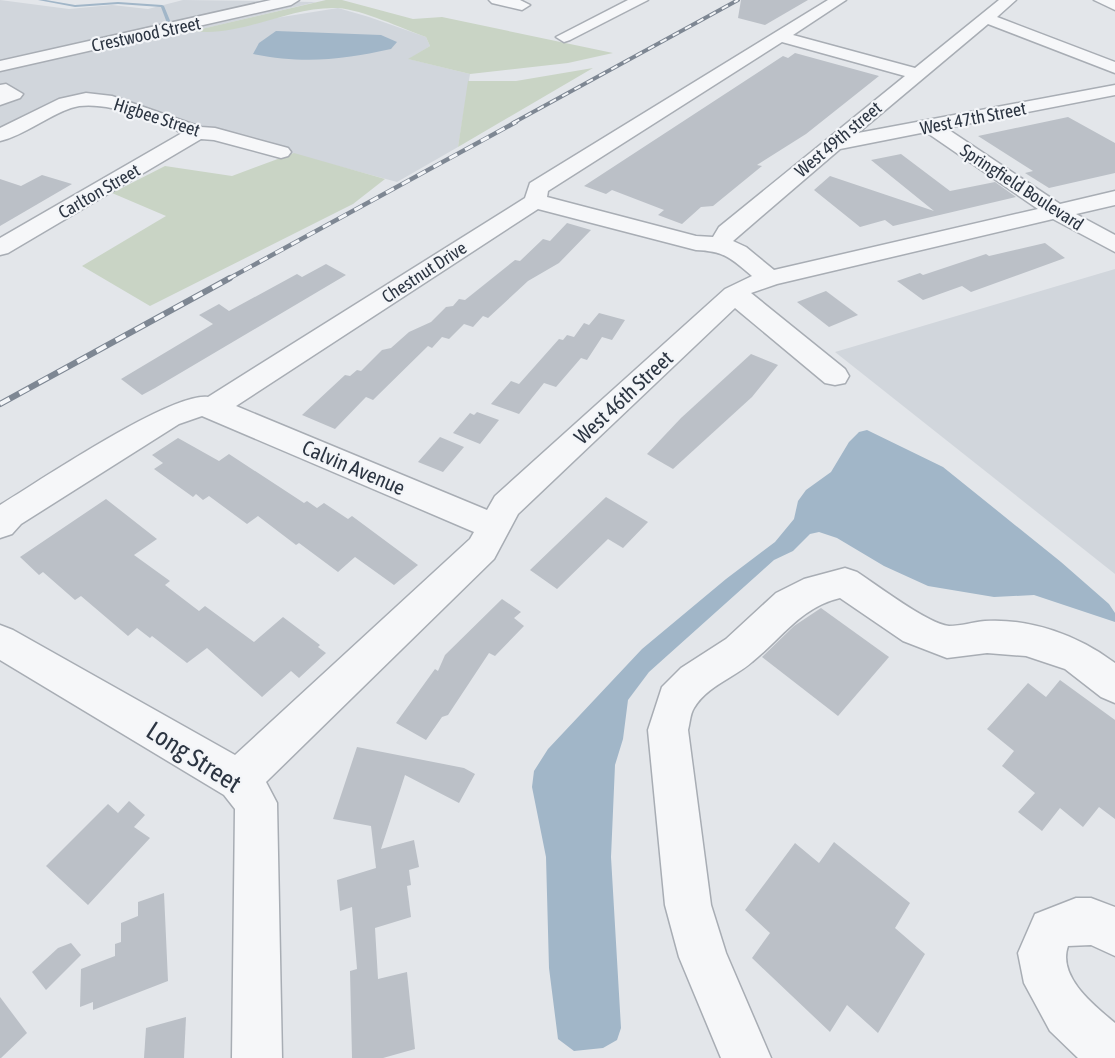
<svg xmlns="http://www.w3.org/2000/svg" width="1115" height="1058" viewBox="0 0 1115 1058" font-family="'Asap Condensed',sans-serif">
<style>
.built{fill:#d1d6dc}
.green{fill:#c9d4c5}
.water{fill:#a1b6c8}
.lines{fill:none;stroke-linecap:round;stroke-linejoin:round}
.stream{fill:#a1b6c8;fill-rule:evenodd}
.building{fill:#bbc0c7}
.minor-casing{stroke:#a8adb4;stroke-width:3}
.minor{fill:#f6f7f9;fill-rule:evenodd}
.rail-far2-casing{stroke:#7e8793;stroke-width:4}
.rail-far1-casing{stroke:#7e8793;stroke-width:4.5}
.rail-casing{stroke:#7e8793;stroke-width:6}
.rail-far2{stroke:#f3f5f8;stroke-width:2;stroke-dasharray:7;stroke-linecap:butt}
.rail-far1{stroke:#f3f5f8;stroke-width:3;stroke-dasharray:9;stroke-linecap:butt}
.rail{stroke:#f3f5f8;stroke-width:4;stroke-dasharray:11;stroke-linecap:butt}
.labels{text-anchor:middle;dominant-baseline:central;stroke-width:4.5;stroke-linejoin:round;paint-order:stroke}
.far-street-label{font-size:18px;fill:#2c3542;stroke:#f3f5f8}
.street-label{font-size:21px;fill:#2c3542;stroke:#f3f5f8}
.near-street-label{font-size:26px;fill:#2c3542;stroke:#f3f5f8}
</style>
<rect width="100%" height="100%" fill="#e3e6ea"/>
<g class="built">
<polygon points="0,0 69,9 112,5 148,9 183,0 316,2 194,31 338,8 369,17 426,37 430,46 409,59 470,74 458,147 397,182 87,98 0,130"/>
<polygon points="1115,269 1115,574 835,352"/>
</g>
<g class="green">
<path d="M326,0h16l71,19 29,-2 171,36 -45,10 -98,11 -62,-15 22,-13 -4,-9c-25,-9 -63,-27 -88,-29 -50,-2 -97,30 -145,23z"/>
<polygon points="593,68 458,147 468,81 516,81"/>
<polygon points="294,153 385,179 353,204 150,306 82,266 166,216 112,193 165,166 232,176"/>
</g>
<g class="water">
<path d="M276,31l105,4 16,7 -6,7c-49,11 -88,15 -138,5l6,-11z"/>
<polygon points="867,430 943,467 1061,562 1109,604 1115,613 1115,622 1034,595 994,597 928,586 884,566 837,538 819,532 810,534 793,551 774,560 649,672 628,700 623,739 615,765 611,857 621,1028 617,1040 603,1048 574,1051 558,1039 549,968 546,857 532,787 534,771 548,749 642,649 726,579 775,542 794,519 798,501 806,490 831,472 849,442 859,432"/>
</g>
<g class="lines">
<polygon class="stream" points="38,0 46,0 75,5 118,2 162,5 164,6 171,23 169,24 167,23 161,7 118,4 75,7"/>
</g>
<g class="building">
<polygon points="741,0 808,0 765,25 738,18"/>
<polygon points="795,53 879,76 806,134 757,165 762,166 713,206 701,207 682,224 658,215 664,210 612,190 606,194 584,186 783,56 788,58"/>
<polygon points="1068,117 1115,143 1115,173 1049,188 1025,173 1033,171 978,136"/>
<polygon points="901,154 950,191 995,182 1016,197 893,226 885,220 860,227 814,190 830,176 934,211 871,160"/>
<polygon points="42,175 72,184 0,226 0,179 21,186"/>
<polygon points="567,223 591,230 559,263 528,281 488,318 483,316 473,327 464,324 449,339 442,337 432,348 428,346 373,400 366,397 335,429 302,415 345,375 350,376 357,370 361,371 382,350 391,348 409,332 431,322 446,307 453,306 459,299 465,300 515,260 520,261 543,239 550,241"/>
<polygon points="1045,243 1065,258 971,292 962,286 923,300 897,281 920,273 923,275 986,254 989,256"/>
<polygon points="326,264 346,275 155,388 142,395 121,379 213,324 199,315 219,304 229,311 297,274 302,277"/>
<polygon points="826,291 858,315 829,327 797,302"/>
<polygon points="599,313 625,320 612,340 602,337 587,360 581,358 556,387 544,383 519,414 491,404 511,381 519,384 559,339 563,340 567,335 574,337 584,323 589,325"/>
<polygon points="751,354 778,365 752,397 673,469 647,454 681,418"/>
<polygon points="477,412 499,420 480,444 453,433 470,413 474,415"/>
<polygon points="440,437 464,447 443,472 418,462"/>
<polygon points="178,438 219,461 229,454 304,503 307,501 317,508 324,503 348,519 352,516 418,565 394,585 355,557 338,572 299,543 296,545 258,516 247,524 209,496 203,500 196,494 193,497 154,469 163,463 152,455"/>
<polygon points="606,497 648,522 623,548 608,539 557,589 530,570"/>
<polygon points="106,499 157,539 134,555 170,581 165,585 199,611 205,606 254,642 283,617 320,645 318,647 326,653 299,678 291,671 262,697 207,648 187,663 152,636 150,638 137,628 128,636 81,596 75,600 43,572 39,575 20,557"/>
<polygon points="502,599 521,612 514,618 524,626 495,656 489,653 448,715 442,717 426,740 396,723 435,669 438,671 445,655"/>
<polygon points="821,608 889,657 838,716 762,657 794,626"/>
<polygon points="1060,680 1115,720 1115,819 1099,807 1083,827 1060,808 1042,831 1018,812 1035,793 1002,766 1014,751 987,729 1028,683 1046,697"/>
<polygon points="357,747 464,768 475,774 459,803 405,775 381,849 414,840 419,867 409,870 411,885 407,886 411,917 375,928 378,979 407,972 415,1049 383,1058 352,1058 350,971 357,969 352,907 340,911 337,880 376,868 371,826 333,819"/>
<polygon points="129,801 145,815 134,827 150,838 88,905 46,866 108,804 118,813"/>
<polygon points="834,842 910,903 895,928 925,954 878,1033 847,1005 830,1032 752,958 770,933 745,910 795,843 819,863"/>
<polygon points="164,893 168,981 93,1010 93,1002 80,1007 81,969 115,956 115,944 121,942 121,923 138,916 138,902"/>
<polygon points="71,943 81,955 46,990 32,972 58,948"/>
<polygon points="0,997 27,1033 1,1058 0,1058"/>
<polygon points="186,1017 184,1058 144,1058 146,1028"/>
</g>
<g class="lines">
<defs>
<g id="minor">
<polygon points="271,0 299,0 291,5 0,71 0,61"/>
<polygon points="489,0 520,0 530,5 522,10 492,3"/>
<polygon points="628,0 648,0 570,40 564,42 556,37"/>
<path d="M828,0h18l-53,35 122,33 84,-68h17l-19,17 118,45v11l-127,-49 -130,109 257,-48v10l-169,33 114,76 55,-13v14l-39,9 39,21v17l-62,-33 -276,65 -26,9 94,76 4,7 -4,7 -10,2 -10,-2 -90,-75 -217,206 -24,45 -228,223 11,21 5,255h-50l3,-249 -11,-14 -224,-135v-35l13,5 222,125 235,-216 4,-7 -272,-116 -23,8 -158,100 -9,10 -12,4v-33c38,-23 171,-113 208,-108l317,-199 5,-15zM782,42l123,34 -186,151 -6,10 -17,-1 -149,-39 1,-6zM926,132l112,77 -264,61 -28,-23 -13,-6 107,-92zM538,209l158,41c28,1 35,8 56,26l-27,13 -230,207 -8,14 -251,-104z"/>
<polygon points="1094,0 1115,0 1115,10"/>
<polygon points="6,84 23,94 20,98 0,105 0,85"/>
<path d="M86,93l26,3 89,31 14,1 73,20 3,4 -3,4 -7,2 -67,-18 -13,-1 -193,114 -8,2v-17l182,-105c-27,-13 -82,-35 -111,-25 -24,8 -46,27 -71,33v-13l59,-29z"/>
<path d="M845,568l12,4c20,13 71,52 92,54 12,0 24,-4 36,-5 46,-3 94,15 130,42v40l-14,-6 -36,-28 -39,-13 -39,-3 -40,5 -13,-5 -31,-12 -63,-43c-39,9 -58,40 -88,64 -18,16 -45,24 -58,46 -4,6 -4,15 -6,22l23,175 15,48 45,105h-50l-42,-101 -14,-52 -17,-175 14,-43 19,-19 45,-29 50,-46 28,-14z"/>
<path d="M1076,898h15l24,9v49l-24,-11 -23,1c-11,31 27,60 47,77v35h-37l-28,-27 -26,-48 -6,-30 17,-39z"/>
</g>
</defs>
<use href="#minor" class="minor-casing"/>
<use href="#minor" class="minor"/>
<defs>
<polyline id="rail-far2" points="513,123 738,0"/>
<polyline id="rail-far1" points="228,279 516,122"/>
<polyline id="rail" points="0,404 230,278"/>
</defs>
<use href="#rail-far2" class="rail-far2-casing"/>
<use href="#rail-far1" class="rail-far1-casing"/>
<use href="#rail" class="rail-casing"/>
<use href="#rail-far2" class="rail-far2"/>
<use href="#rail-far1" class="rail-far1"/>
<use href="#rail" class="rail"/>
</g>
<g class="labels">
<g class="far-street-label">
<text transform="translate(146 34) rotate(-12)">Crestwood Street</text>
<text transform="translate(157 117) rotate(18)">Higbee Street</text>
<text transform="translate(973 118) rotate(-11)">West 47th Street</text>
<text transform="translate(838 139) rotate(-40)">West 49th street</text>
<text transform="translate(1022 187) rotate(33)">Springfield Boulevard</text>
<text transform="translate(99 191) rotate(-30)">Carlton Street</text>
<text transform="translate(424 272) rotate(-33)">Chestnut Drive</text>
</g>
<g class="street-label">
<text transform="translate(623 397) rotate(-43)">West 46th Street</text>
<text transform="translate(354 467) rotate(23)">Calvin Avenue</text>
</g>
<g class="near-street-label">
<text transform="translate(194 757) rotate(33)">Long Street</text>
</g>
</g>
</svg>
